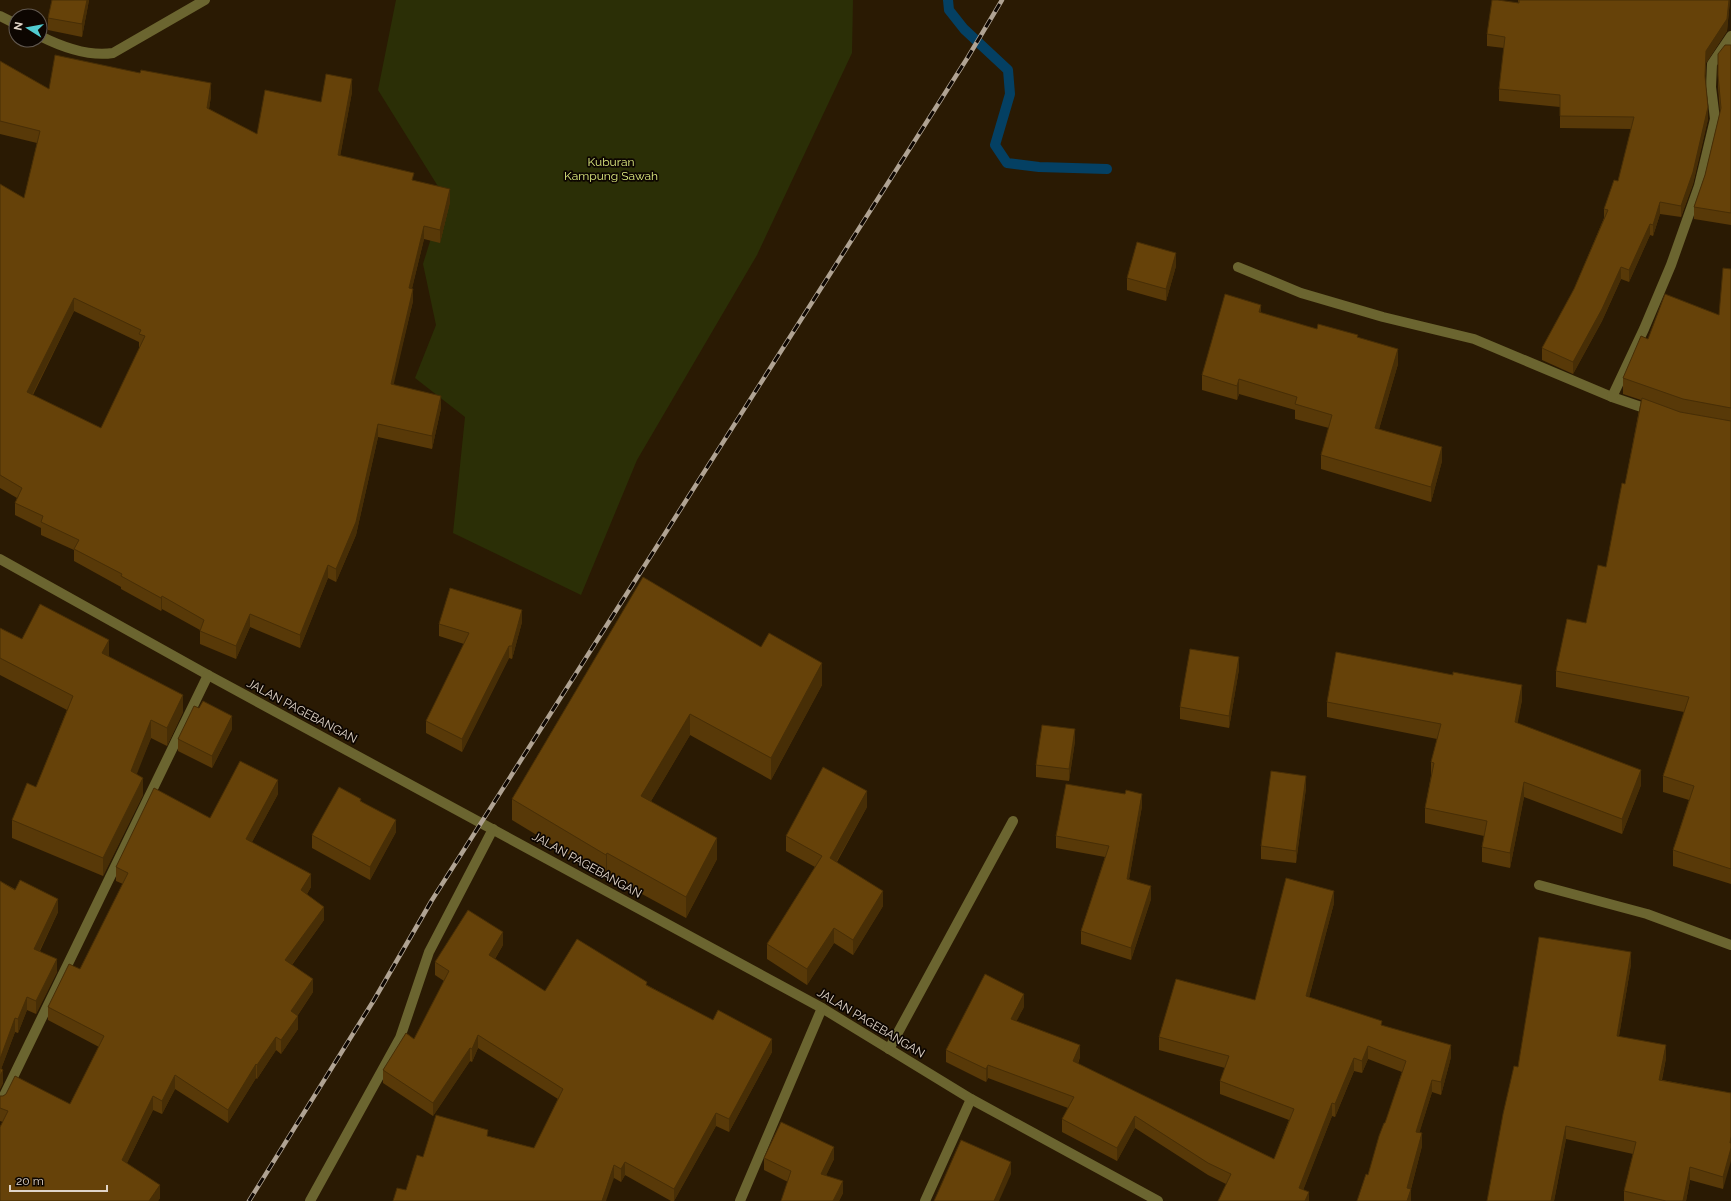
<svg xmlns="http://www.w3.org/2000/svg" width="1731" height="1201" viewBox="0 0 1731 1201" font-family="Raleway,sans-serif">
<style>
.green{fill:#2b2f06}
.lines{fill:none;stroke-linecap:round;stroke-linejoin:round}
.stream{stroke:#044063;stroke-width:10}
.minor{stroke:#6b6530;stroke-width:10}
.rail-casing{stroke:#b0a393;stroke-width:4.5}
.rail{stroke:#0d0601;stroke-width:3;stroke-dasharray:9;stroke-linecap:butt}
.wall{fill:#583908;fill-rule:evenodd}
.shaded-wall{fill:#472e06}
.building{fill:#664209;stroke:#472e06;fill-rule:evenodd}
.labels{text-anchor:middle;dominant-baseline:central;stroke-width:3.5;stroke-linejoin:round;paint-order:stroke}
.park-label{font-size:12px;fill:#dfec80;stroke:#0d0601}
.street-label{font-size:12px;fill:#e1d5c8;stroke:#0d0601}
</style>
<rect width="100%" height="100%" fill="#2a1a03"/>
<polygon class="green" points="396,0 853,0 852,53 757,255 637,460 581,595 453,533 465,417 415,378 436,325 423,264 444,196 378,90"/>
<g class="lines">
<polyline class="stream" points="948,0 949,10 964,29 1008,70 1010,94 995,145 1007,163 1039,167 1107,169"/>
<g class="minor">
<polyline points="0,16 16,24"/>
<path d="M40,36c22,11 48,21 73,17l92,-53"/>
<polyline points="1238,267 1301,293 1383,317 1474,339 1612,397 1653,411"/>
<polyline points="1612,397 1644,329 1671,265 1699,186 1715,119 1711,87 1712,64 1731,36"/>
<polyline points="0,559 208,675 822,1008 971,1099 1158,1201"/>
<polyline points="1539,885 1647,914 1731,945"/>
<polyline points="889,1049 1013,821"/>
<polyline points="0,1104 208,675"/>
<polyline points="310,1201 400,1038 429,952 493,829"/>
<polyline points="740,1201 822,1008"/>
<polyline points="925,1201 971,1099"/>
</g>
<defs>
<polyline id="rail" points="249,1201 374,1000 432,900 968,57 1002,0"/>
</defs>
<use href="#rail" class="rail-casing"/>
<use href="#rail" class="rail"/>
</g>
<g class="wall">
<polygon points="52,0 89,0 82,37 48,30 48,18"/>
<polygon points="1518,0 1730,0 1727,31 1706,63 1705,79 1708,119 1693,184 1681,217 1660,214 1653,236 1650,235 1629,282 1621,279 1602,321 1573,374 1542,360 1542,348 1574,289 1604,218 1604,209 1618,181 1631,129 1560,128 1560,107 1499,101 1499,89 1504,48 1487,46 1487,34 1518,3"/>
<polygon points="1731,45 1731,225 1694,219 1694,207 1705,175 1720,112 1718,87 1718,75"/>
<path d="M0,61l49,28 162,7 -2,13 48,25 64,-32 31,-10 -12,64 74,25 36,21 -10,41 -16,-4 -12,49 1,13 -20,83 48,24 -9,41 -54,-12 -22,98 -20,47 -8,-4 -28,70 -50,-21 -14,32 -36,-15v-14l-38,-21 -1,2 -40,-22v-2l-47,-26v-11l-33,-15v-7l-26,-13v-12l2,-5 -17,-10v-304l24,14 13,-55 -37,-9zM74,311l65,31v5h1l-39,81 -68,-33z"/>
<polygon points="1176,266 1166,301 1127,290 1127,278"/>
<polygon points="1731,269 1731,884 1673,866 1673,850 1689,800 1663,792 1663,776 1684,712 1556,687 1556,671 1586,623 1606,567 1625,484 1641,400 1623,394 1623,378 1648,339 1719,315"/>
<polygon points="1261,313 1317,329 1358,338 1398,364 1379,429 1442,461 1431,502 1321,469 1321,455 1329,428 1295,419 1295,410 1239,394 1237,400 1202,390 1202,375"/>
<polygon points="643,577 822,685 771,780 690,735 651,801 717,859 686,918 607,875 606,877 512,820 512,799"/>
<polygon points="522,622 512,659 509,658 462,752 426,733 426,721 464,644 439,636 439,624"/>
<polygon points="0,628 22,639 109,657 183,712 167,746 151,738 136,774 143,795 103,876 12,838 12,820 36,787 67,710 0,675"/>
<polygon points="1239,669 1229,728 1180,719 1180,707"/>
<polygon points="1522,700 1517,723 1641,785 1622,834 1524,797 1510,868 1482,862 1482,847 1484,836 1425,823 1425,808 1431,776 1431,762 1437,739 1327,717 1327,702"/>
<polygon points="232,729 212,768 178,751 178,739"/>
<polygon points="1075,741 1069,781 1036,777 1036,765"/>
<polygon points="1306,788 1296,863 1261,859 1261,846"/>
<polygon points="278,794 252,842 311,887 307,894 324,920 292,965 313,992 298,1015 298,1029 281,1054 276,1050 257,1079 256,1078 228,1123 175,1089 162,1114 153,1110 127,1163 160,1198 158,1201 0,1201 3,1122 0,1121 0,1096 70,1104 99,1047 48,1020 48,1007 80,969 123,884 116,881 116,867 210,818"/>
<polygon points="361,801 396,832 370,880 312,848 312,835"/>
<polygon points="1142,806 1129,879 1151,899 1131,960 1081,944 1081,931 1105,857 1056,848 1056,836"/>
<polygon points="867,807 837,862 883,906 853,955 834,943 807,985 767,959 767,944 815,867 786,851 786,836"/>
<polygon points="0,881 58,912 40,951 57,972 36,1014 27,1010 18,1033 15,1032 1,1069 3,1083 0,1089"/>
<polygon points="1334,903 1309,997 1382,1026 1451,1057 1441,1095 1432,1092 1419,1133 1422,1146 1411,1189 1411,1201 1368,1175 1402,1072 1368,1059 1362,1073 1354,1071 1335,1117 1332,1116 1303,1190 1309,1201 1226,1184 1208,1175 1135,1128 1117,1161 1062,1132 1062,1119 1068,1108 988,1078 986,1082 946,1062 946,1050 1024,1007 1016,1021 1080,1057 1078,1064 1274,1159 1289,1120 1220,1094 1220,1081 1225,1068 1159,1050 1159,1037 1255,1000"/>
<polygon points="503,945 495,959 545,991 647,985 772,1052 729,1132 716,1126 674,1201 671,1201 625,1175 621,1182 614,1178 406,1190 423,1157 488,1136 534,1148 558,1099 478,1048 472,1062 470,1061 433,1116 383,1083 383,1070 414,1039 444,981 435,975 435,962"/>
<polygon points="1631,964 1619,1036 1666,1058 1662,1080 1731,1093 1723,1189 1690,1180 1686,1201 1624,1201 1624,1191 1633,1154 1566,1139 1554,1201 1487,1201 1518,1067"/>
<polygon points="764,1158 834,1159 826,1175 843,1193 839,1201 781,1201 788,1182 764,1170"/>
</g>
<g class="shaded-wall">
<polygon points="87,0 89,0 82,37 82,24"/>
<polygon points="1729,0 1730,0 1727,31 1706,63 1705,88 1706,51"/>
<polygon points="352,79 352,92 338,168 338,155"/>
<polygon points="211,83 211,96 207,121 207,108"/>
<polygon points="1708,107 1708,119 1693,184 1681,217 1681,206"/>
<polygon points="450,189 450,202 440,243 440,230"/>
<polygon points="1660,202 1660,214 1653,236 1653,225"/>
<polygon points="1650,224 1650,235 1629,282 1629,270"/>
<polygon points="424,226 424,239 409,301 409,288"/>
<polygon points="1176,253 1176,266 1166,301 1166,289"/>
<polygon points="1621,267 1621,279 1602,321 1573,374 1573,362"/>
<polygon points="413,289 413,301 391,396 391,384"/>
<polygon points="74,298 74,311 27,405 27,392"/>
<polygon points="1261,305 1261,319 1259,312"/>
<polygon points="1398,349 1398,364 1375,443 1375,428"/>
<polygon points="1239,379 1239,394 1237,400 1237,386"/>
<polygon points="441,396 441,408 432,449 432,436"/>
<polygon points="378,424 378,437 356,535 336,582 336,569"/>
<polygon points="1442,447 1442,461 1431,502 1431,487"/>
<polygon points="328,565 328,578 300,648 300,635"/>
<polygon points="162,596 162,609 161,611 161,598"/>
<polygon points="522,610 522,622 512,659 512,646"/>
<polygon points="250,614 250,627 236,659 236,646"/>
<polygon points="109,640 109,657 102,653"/>
<polygon points="509,646 509,658 462,752 462,739"/>
<polygon points="1239,657 1239,669 1229,728 1229,716"/>
<polygon points="822,663 822,685 771,780 771,758"/>
<polygon points="1522,685 1522,700 1515,737 1515,722"/>
<polygon points="183,695 183,712 167,746 167,728"/>
<polygon points="690,714 690,735 641,818 641,796"/>
<polygon points="232,716 232,729 212,768 212,756"/>
<polygon points="151,720 151,738 131,789 131,771"/>
<polygon points="1075,729 1075,741 1069,781 1069,769"/>
<polygon points="1641,770 1641,785 1622,834 1622,819"/>
<polygon points="1306,776 1306,788 1296,863 1296,851"/>
<polygon points="143,778 143,795 103,876 103,858"/>
<polygon points="278,780 278,794 246,853 246,839"/>
<polygon points="1524,782 1524,797 1510,868 1510,853"/>
<polygon points="867,791 867,807 830,873 830,858"/>
<polygon points="1142,794 1142,806 1127,891 1127,879"/>
<polygon points="396,820 396,832 370,880 370,867"/>
<polygon points="717,838 717,859 686,918 686,897"/>
<polygon points="607,853 607,875 606,877 606,855"/>
<polygon points="311,874 311,887 301,903 301,890"/>
<polygon points="1151,886 1151,899 1131,960 1131,948"/>
<polygon points="883,891 883,906 853,955 853,940"/>
<polygon points="1334,891 1334,903 1306,1009 1306,996"/>
<polygon points="58,899 58,912 34,962 34,949"/>
<polygon points="324,907 324,920 285,974 285,960"/>
<polygon points="834,928 834,943 807,985 807,969"/>
<polygon points="503,932 503,945 489,968 489,955"/>
<polygon points="1631,952 1631,964 1617,1048 1617,1036"/>
<polygon points="57,959 57,972 36,1014 36,1001"/>
<polygon points="313,979 313,992 291,1025 291,1011"/>
<polygon points="1024,994 1024,1007 1011,1032 1011,1019"/>
<polygon points="27,997 27,1010 18,1033 18,1019"/>
<polygon points="298,1016 298,1029 281,1054 281,1040"/>
<polygon points="15,1018 15,1032 0,1072 0,1059"/>
<polygon points="478,1035 478,1048 472,1062 472,1049"/>
<polygon points="276,1037 276,1050 257,1079 257,1065"/>
<polygon points="772,1039 772,1052 729,1132 729,1119"/>
<polygon points="1080,1045 1080,1057 1073,1074 1073,1061"/>
<polygon points="1451,1045 1451,1057 1441,1095 1441,1082"/>
<polygon points="1666,1045 1666,1058 1659,1092 1659,1080"/>
<polygon points="1368,1046 1368,1059 1362,1073 1362,1061"/>
<polygon points="470,1048 470,1061 433,1116 433,1103"/>
<polygon points="1354,1058 1354,1071 1335,1117 1335,1104"/>
<polygon points="256,1064 256,1078 228,1123 228,1110"/>
<polygon points="988,1065 988,1078 986,1082 986,1069"/>
<polygon points="3,1070 3,1083 0,1089 0,1076"/>
<polygon points="175,1075 175,1089 162,1114 162,1101"/>
<polygon points="1432,1080 1432,1092 1416,1144 1416,1132"/>
<polygon points="153,1096 153,1110 122,1173 122,1160"/>
<polygon points="1332,1103 1332,1116 1299,1201 1299,1188"/>
<polygon points="716,1113 716,1126 674,1201 674,1189"/>
<polygon points="1135,1116 1135,1128 1117,1161 1117,1148"/>
<polygon points="1566,1126 1566,1139 1554,1201 1551,1201"/>
<polygon points="1422,1133 1422,1146 1408,1200 1411,1189 1411,1201 1407,1201 1407,1188"/>
<polygon points="1731,1137 1731,1161 1723,1189 1723,1177"/>
<polygon points="834,1147 834,1159 821,1186 821,1174"/>
<polygon points="625,1162 625,1175 621,1182 621,1169"/>
<polygon points="1011,1162 1011,1174 999,1201 994,1201"/>
<polygon points="614,1165 614,1178 606,1201 602,1201"/>
<polygon points="1690,1167 1690,1180 1686,1201 1683,1201"/>
<polygon points="843,1181 843,1193 839,1201 833,1201"/>
<polygon points="160,1185 160,1198 158,1201 149,1201"/>
<polygon points="1309,1192 1309,1201 1305,1201"/>
</g>
<g class="building">
<polygon points="52,0 87,0 82,24 48,18"/>
<polygon points="1492,0 1498,0 1519,3 1519,0 1729,0 1727,19 1706,51 1705,76 1708,107 1693,172 1681,206 1660,202 1653,225 1650,224 1629,270 1621,267 1602,309 1573,362 1542,348 1574,289 1608,210 1604,209 1614,180 1618,181 1634,117 1560,116 1560,95 1499,89 1505,37 1487,34"/>
<polygon points="1725,45 1731,45 1731,213 1694,207 1705,175 1721,108 1718,75 1718,54"/>
<path d="M55,55l85,18 1,-3 70,13 -4,25 50,26 8,-44 56,12 5,-28 26,5 -14,76 76,18 -2,7 38,9 -10,41 -16,-4 -15,62 4,1 -22,95 50,12 -9,40 -54,-12 -22,98 -20,47 -8,-4 -28,70 -50,-21 -14,32 -36,-15 4,-11 -42,-24 -1,2 -40,-22 1,-2 -48,-25 5,-9 -38,-18 2,-6 -28,-13 7,-15 -22,-13v-291l24,14 16,-67 -40,-10v-60l49,28zM74,298l67,32 -2,4 6,2 -44,92 -74,-36z"/>
<polygon points="1137,242 1176,253 1166,289 1127,278"/>
<polygon points="1723,268 1731,269 1731,408 1683,399 1623,378 1641,336 1648,339 1665,294 1719,315"/>
<polygon points="1225,294 1261,305 1259,312 1317,329 1318,324 1358,335 1357,337 1398,349 1375,428 1442,447 1431,487 1321,455 1332,415 1295,404 1297,397 1239,379 1237,386 1202,375"/>
<polygon points="1642,398 1680,412 1731,421 1731,869 1673,850 1694,786 1663,776 1689,697 1556,671 1567,619 1586,623 1598,565 1606,567 1622,483 1625,484"/>
<polygon points="643,577 761,647 769,633 822,663 771,758 690,714 641,796 717,838 686,897 607,853 606,855 512,799"/>
<polygon points="450,588 522,610 512,646 509,646 462,739 426,721 469,633 439,624"/>
<polygon points="40,604 109,640 102,653 183,695 167,728 151,720 131,771 143,778 103,858 12,820 27,783 36,787 73,696 0,658 0,628 22,639"/>
<polygon points="1190,649 1239,657 1229,716 1180,707"/>
<polygon points="1336,652 1453,675 1453,672 1522,685 1515,722 1641,770 1622,819 1524,782 1510,853 1482,847 1487,821 1425,808 1434,763 1431,762 1441,724 1327,702"/>
<polygon points="203,701 232,716 212,756 178,739 194,706 199,708"/>
<polygon points="1042,725 1075,729 1069,769 1036,765"/>
<polygon points="240,761 278,780 246,839 311,874 301,890 324,907 285,960 313,979 291,1011 298,1016 281,1040 276,1037 257,1065 256,1064 228,1110 175,1075 162,1101 153,1096 122,1160 160,1185 149,1201 0,1201 0,1127 8,1111 0,1108 0,1096 3,1096 6,1094 15,1076 70,1104 104,1036 48,1007 69,964 80,969 128,873 116,867 154,788 210,818"/>
<polygon points="823,767 867,791 830,858 883,891 853,940 834,928 807,969 767,944 822,856 786,836"/>
<polygon points="1271,771 1306,776 1296,851 1261,846"/>
<polygon points="1066,784 1125,794 1126,790 1142,794 1127,879 1151,886 1131,948 1081,931 1109,846 1056,836"/>
<polygon points="339,787 361,799 360,801 396,820 370,867 312,835"/>
<polygon points="1286,878 1334,891 1306,996 1382,1021 1381,1025 1451,1045 1441,1082 1432,1080 1416,1132 1422,1133 1407,1188 1411,1189 1407,1201 1357,1201 1366,1174 1368,1175 1379,1136 1384,1123 1385,1123 1406,1061 1368,1046 1362,1061 1354,1058 1335,1104 1332,1103 1299,1188 1309,1192 1305,1201 1218,1201 1231,1174 1208,1163 1135,1116 1117,1148 1062,1119 1074,1097 988,1065 986,1069 946,1050 985,974 1024,994 1011,1019 1080,1045 1073,1061 1274,1159 1294,1109 1220,1081 1229,1056 1159,1037 1176,979 1255,1000"/>
<polygon points="20,880 58,899 34,949 57,959 36,1001 27,997 18,1019 15,1018 0,1059 0,881 15,890"/>
<polygon points="468,910 503,932 489,955 545,991 577,939 647,982 646,985 713,1020 718,1010 772,1039 729,1119 716,1113 674,1189 625,1162 621,1169 614,1165 602,1201 393,1201 397,1188 406,1190 417,1155 423,1157 436,1115 488,1130 487,1136 534,1148 563,1089 478,1035 472,1049 470,1048 433,1103 383,1070 406,1033 414,1039 449,971 435,962"/>
<polygon points="1539,937 1631,952 1617,1036 1666,1045 1659,1080 1731,1093 1731,1137 1730,1143 1731,1143 1731,1148 1723,1177 1690,1167 1683,1201 1666,1201 1624,1191 1636,1142 1566,1126 1551,1201 1487,1201 1503,1114 1514,1066 1518,1067"/>
<polygon points="0,1068 3,1070 0,1076"/>
<polygon points="781,1122 834,1147 821,1174 843,1181 833,1201 781,1201 791,1171 764,1158"/>
<polygon points="961,1140 1011,1162 994,1201 934,1201"/>
</g>
<g class="labels">
<g class="park-label">
<text x="611" y="162">Kuburan<tspan x="611" dy="14">Kampung Sawah</tspan></text>
</g>
<g class="street-label">
<text transform="translate(302 711) rotate(28)">JALAN PAGEBANGAN</text>
<text transform="translate(587 865) rotate(29)">JALAN PAGEBANGAN</text>
<text transform="translate(871 1023) rotate(31)">JALAN PAGEBANGAN</text>
</g>
</g>
<g transform="translate(28 28) rotate(281)"><circle r="19" fill="#0d0601" stroke="#625951"/>
<path d="M0-3L7 15L0 10L-7 15Z" fill="#51ccd1"/>
<text y="-6" font-size="11" font-weight="bold" text-anchor="middle" fill="#e1d5c8">N</text>
</g>
<path d="M10 1185v6h97v-6" fill="none" stroke="#e1d5c8" stroke-width="2"/>
<text x="16" y="1185" font-size="12" fill="#e1d5c8" stroke="#0d0601" stroke-width="3" paint-order="stroke">20 m</text>
</svg>
